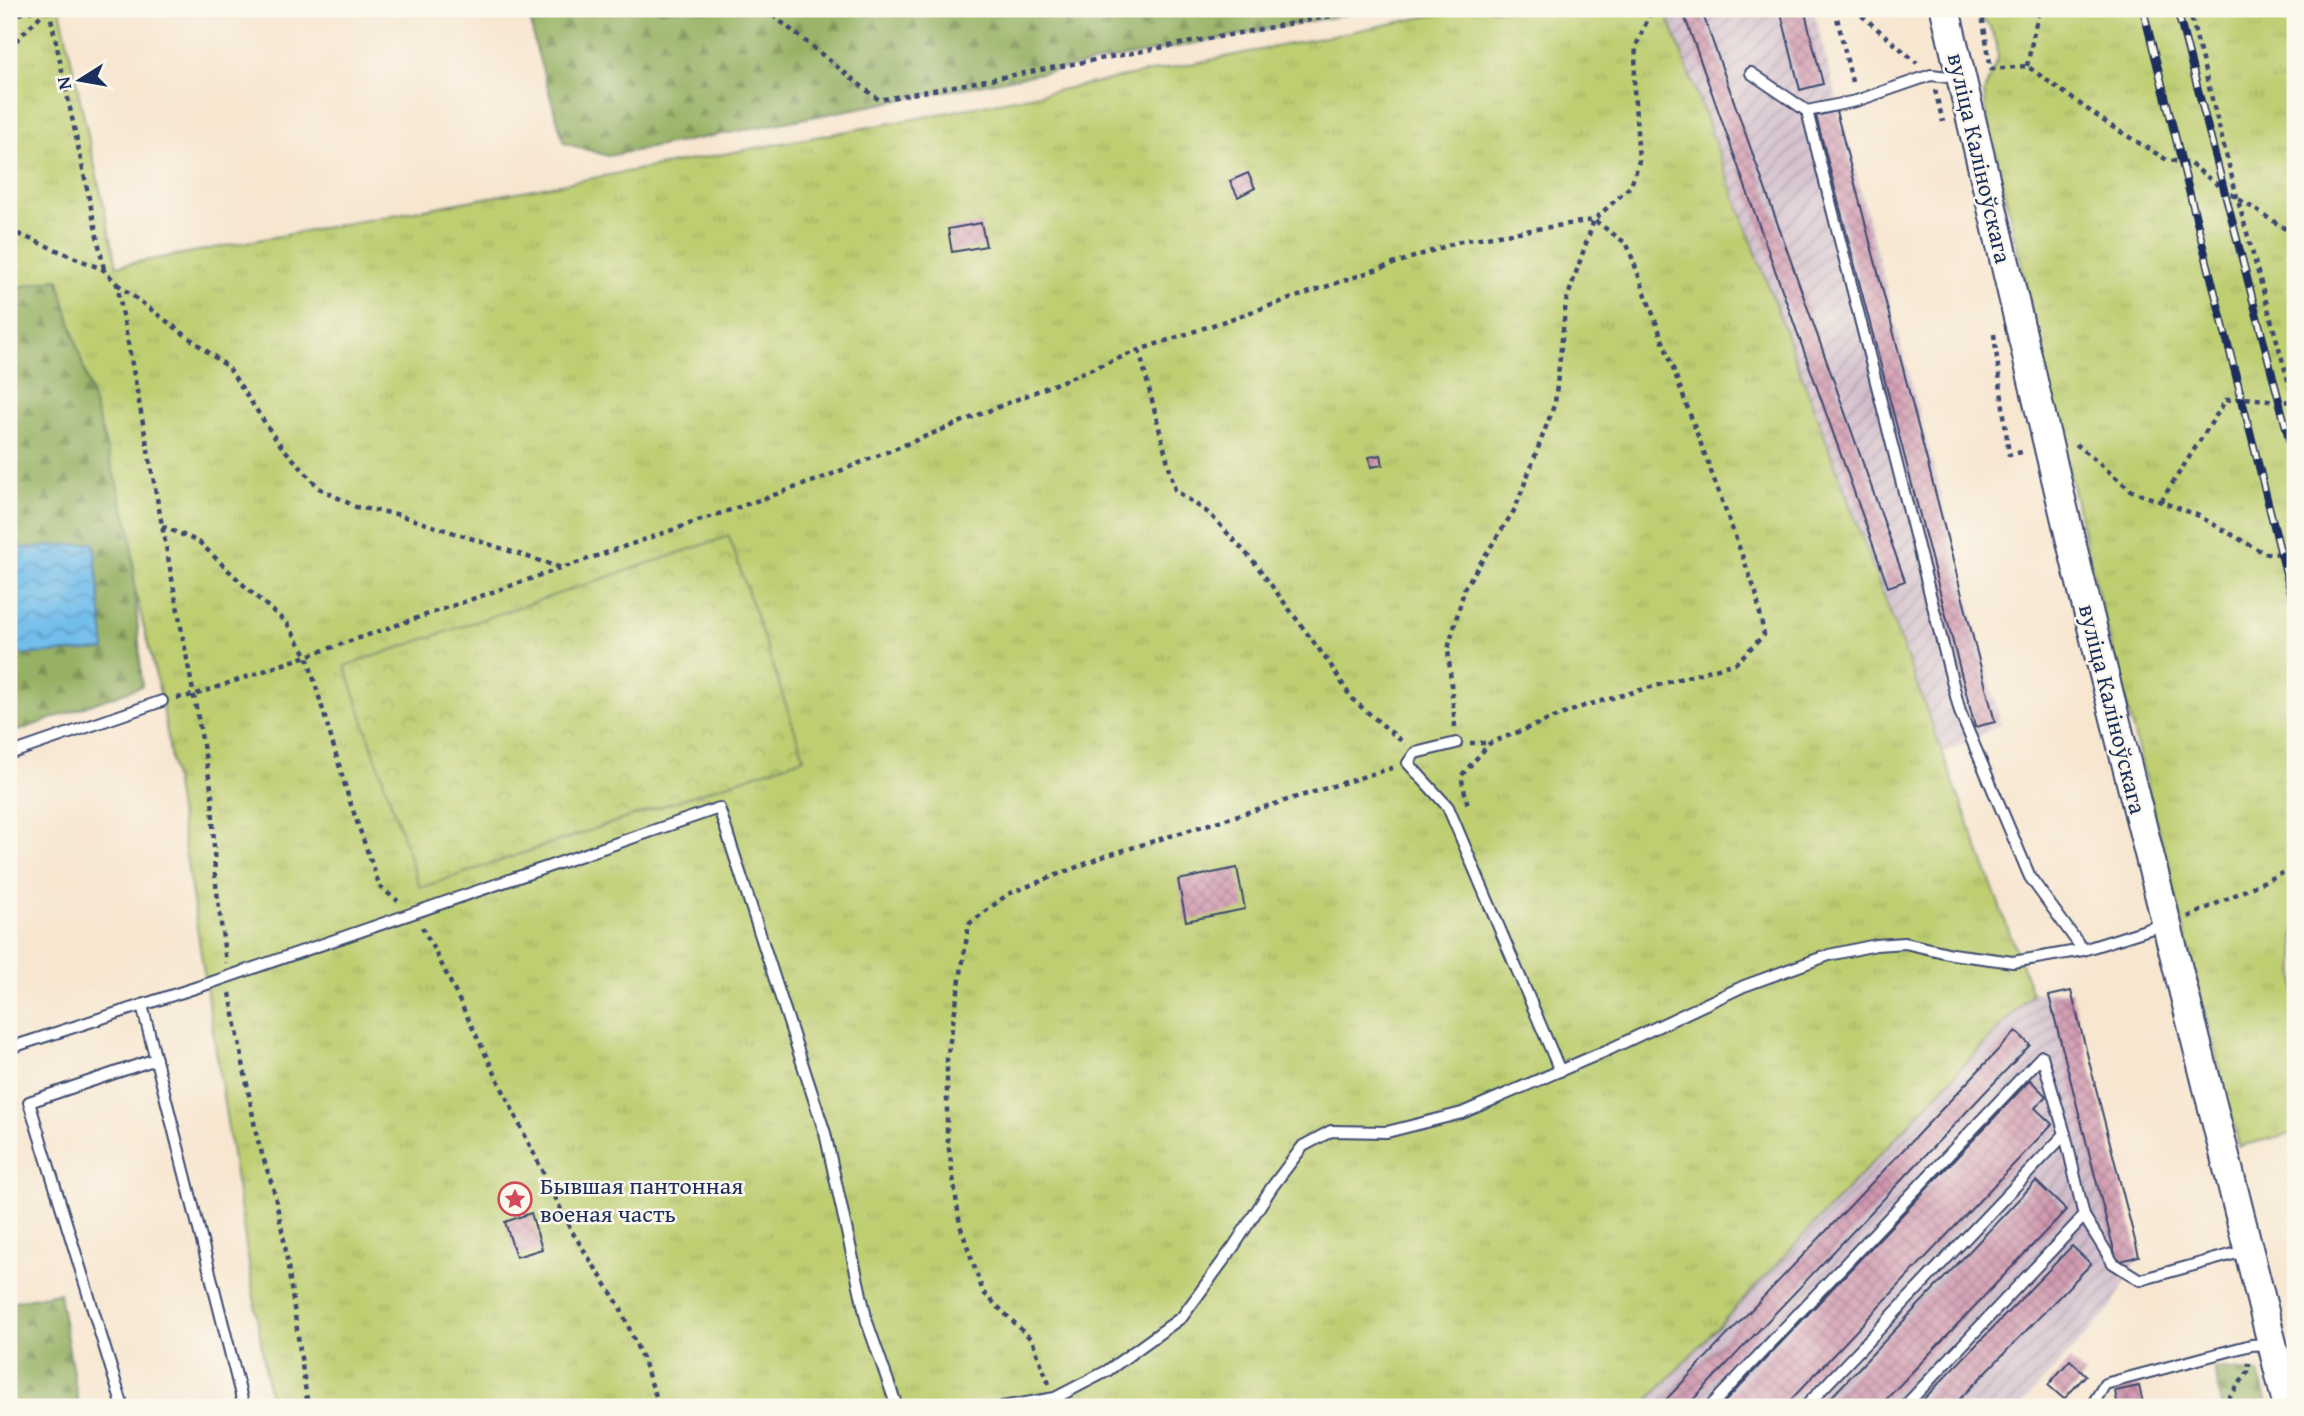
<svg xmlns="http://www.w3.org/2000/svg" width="2304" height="1416" viewBox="0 0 2304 1416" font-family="'Gentium Book Plus',serif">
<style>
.industrial{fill:url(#industrial-furrows)}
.grass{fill:url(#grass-tufts);stroke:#6c7e68;stroke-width:2}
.forest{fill:url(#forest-firs);stroke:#587060;stroke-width:2}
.park{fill:url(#park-crowns);stroke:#6c7e68;stroke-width:2}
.water{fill:url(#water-waves);stroke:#4676a4;stroke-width:2}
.building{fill:url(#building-cross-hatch)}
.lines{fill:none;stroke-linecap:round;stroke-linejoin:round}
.service-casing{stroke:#3c4a6f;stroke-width:14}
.tertiary-casing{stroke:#3c4a6f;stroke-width:32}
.path{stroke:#3c4a6f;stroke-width:4.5;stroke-dasharray:5 5;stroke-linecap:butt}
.service{stroke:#fff;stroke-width:10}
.tertiary{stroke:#fff;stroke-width:28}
.rail-casing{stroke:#1b2f5e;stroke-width:8}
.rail{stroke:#fbf7ec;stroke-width:5;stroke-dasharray:16;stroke-linecap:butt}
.labels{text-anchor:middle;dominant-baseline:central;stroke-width:5;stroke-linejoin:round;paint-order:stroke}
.street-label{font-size:24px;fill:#1b2f5e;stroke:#fbf7ec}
.poi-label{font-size:24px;fill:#1b2f5e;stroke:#fbf7ec;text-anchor:start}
</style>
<defs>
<pattern id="industrial-furrows" width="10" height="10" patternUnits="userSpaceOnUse" patternTransform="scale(1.75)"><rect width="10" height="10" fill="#d1bdcb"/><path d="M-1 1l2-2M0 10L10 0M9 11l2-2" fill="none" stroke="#a99aa8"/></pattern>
<pattern id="grass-tufts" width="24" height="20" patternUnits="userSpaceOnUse" patternTransform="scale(1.75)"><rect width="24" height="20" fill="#bece71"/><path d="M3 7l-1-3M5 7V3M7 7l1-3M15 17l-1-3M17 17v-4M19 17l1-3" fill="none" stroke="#a3b164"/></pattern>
<pattern id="forest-firs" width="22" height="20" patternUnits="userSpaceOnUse" patternTransform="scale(1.75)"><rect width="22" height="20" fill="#96b163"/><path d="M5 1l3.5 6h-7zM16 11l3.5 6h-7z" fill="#7a9055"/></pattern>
<pattern id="park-crowns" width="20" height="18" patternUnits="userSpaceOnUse" patternTransform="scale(1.75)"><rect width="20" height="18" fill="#bece71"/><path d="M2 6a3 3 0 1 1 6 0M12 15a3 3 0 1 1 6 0" fill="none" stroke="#a3b164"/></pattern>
<pattern id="water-waves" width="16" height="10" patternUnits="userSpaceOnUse" patternTransform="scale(1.75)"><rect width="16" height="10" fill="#71bdeb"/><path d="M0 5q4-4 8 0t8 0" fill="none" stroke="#5c9ac2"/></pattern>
<pattern id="building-cross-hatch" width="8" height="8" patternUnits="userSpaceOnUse" patternTransform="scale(1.75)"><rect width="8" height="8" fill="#d198af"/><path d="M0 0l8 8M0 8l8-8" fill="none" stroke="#a97c92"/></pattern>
</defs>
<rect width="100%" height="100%" fill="#fbf7ec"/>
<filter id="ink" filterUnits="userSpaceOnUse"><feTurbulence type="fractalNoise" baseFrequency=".0143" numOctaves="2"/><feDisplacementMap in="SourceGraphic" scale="14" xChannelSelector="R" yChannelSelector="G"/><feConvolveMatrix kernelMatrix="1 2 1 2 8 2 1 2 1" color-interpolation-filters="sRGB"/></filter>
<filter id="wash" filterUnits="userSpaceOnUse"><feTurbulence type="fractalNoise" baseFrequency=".00686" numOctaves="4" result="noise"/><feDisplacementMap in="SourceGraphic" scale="28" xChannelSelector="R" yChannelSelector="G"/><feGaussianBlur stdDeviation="1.57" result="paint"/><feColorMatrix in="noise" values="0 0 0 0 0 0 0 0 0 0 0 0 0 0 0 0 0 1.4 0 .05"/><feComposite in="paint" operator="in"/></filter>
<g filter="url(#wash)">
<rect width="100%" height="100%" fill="#f7e6d0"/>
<g class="industrial">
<polygon points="1665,9 1813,9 2001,724 1944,754"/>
<polygon points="2071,991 2139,1256 2112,1307 2019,1407 1642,1407 2032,993"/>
</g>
<g class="grass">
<polygon points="9,9 60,9 117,266 929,116 1465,9 1665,9 2032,993 1642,1407 271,1407 162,701 59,280 9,289"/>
<polygon points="1970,9 2289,9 2295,19 2295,1133 2239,1146 2088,554 1987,116 1984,92 1998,59 1997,44 1990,27"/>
</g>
<g class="forest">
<polygon points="529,9 1375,9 608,156 564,143 534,41"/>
<polygon points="58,279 131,533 142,686 9,734 9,289"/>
<polygon points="59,1293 79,1407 9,1407 9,1302"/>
<polygon points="2214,1368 2259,1373 2268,1407 2222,1407"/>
</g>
<polygon class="park" points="729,536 804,758 420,888 345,666"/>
<polygon class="water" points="94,543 105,650 9,655 9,549"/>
<g id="blocks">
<g class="building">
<polygon points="1682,9 1701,9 1905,581 1888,587"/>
<polygon points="1780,9 1804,9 1823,84 1800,90"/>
<polygon points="1836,111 1995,722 1975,727 1816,116"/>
<polygon points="1248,173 1255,188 1238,197 1230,181"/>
<polygon points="981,223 986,246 952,252 948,229"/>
<polygon points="1381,455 1383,465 1371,467 1369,457"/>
<polygon points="1237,868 1245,909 1186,921 1178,880"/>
<polygon points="2071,991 2139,1256 2117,1262 2049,996"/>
<polygon points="2016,1031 2030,1045 1686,1407 1659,1407"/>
<polygon points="2030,1080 2046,1096 2035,1108 2052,1124 1784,1407 1720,1407"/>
<polygon points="2036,1181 2066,1210 1879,1407 1822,1407"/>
<polygon points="531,1213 542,1249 516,1257 505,1222"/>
<polygon points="2072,1246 2091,1264 1952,1407 1916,1407"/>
<polygon points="2070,1360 2086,1375 2064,1399 2048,1385"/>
<polygon points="2139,1386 2144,1407 2118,1407 2115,1391"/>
</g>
</g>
</g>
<g filter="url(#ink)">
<use href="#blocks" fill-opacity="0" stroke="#3c4a6f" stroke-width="2"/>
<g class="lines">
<defs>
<g id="service">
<polyline points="1751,73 1807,111 1960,712 2030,877 2083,950"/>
<polyline points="1807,111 1856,101 1931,75 1958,78"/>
<polyline points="1456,743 1415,753 1408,763 1448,807 1560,1071"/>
<polyline points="9,754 162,701"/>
<polyline points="142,1005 244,1407"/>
<polyline points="9,1048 204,985 719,808 825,1133 867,1322 897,1407"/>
<polyline points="123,1407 29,1102 156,1059"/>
<polyline points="1002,1407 1055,1398 1107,1371 1182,1317 1234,1246 1272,1187 1303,1146 1331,1131 1387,1132 1462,1113 1608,1050 1744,986 1829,955 1876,945 1905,943 1952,954 2013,962 2083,950 2165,924"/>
<polyline points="1710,1407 2042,1056 2065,1134 2084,1216 2113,1263 2140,1280 2248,1250"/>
<polyline points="1805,1407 2065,1134"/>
<polyline points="1904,1407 2084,1216"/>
<polyline points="2091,1407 2105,1384 2251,1345 2270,1344"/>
</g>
<polyline id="tertiary" points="1945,9 2078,571 2288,1407"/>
</defs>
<use href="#service" class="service-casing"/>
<use href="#tertiary" class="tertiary-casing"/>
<g class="path">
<polyline points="49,9 104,269"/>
<polyline points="57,9 73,12 86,9"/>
<polyline points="765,9 879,100 1369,9"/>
<polyline points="1835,9 1853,86"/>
<polyline points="1854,9 1917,63"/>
<polyline points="1981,9 1991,69 2027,66 2111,126 2167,160 2189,163 2223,189 2295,235"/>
<polyline points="2189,9 2237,197 2294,402"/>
<polyline points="2290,9 2295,16"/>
<polyline points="9,16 42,9"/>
<polyline points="9,48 47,9"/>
<polyline points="2027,66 2039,9"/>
<polyline points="1935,90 1943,122"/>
<polyline points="9,230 104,270 117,284 212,793 215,876 226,963"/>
<polyline points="117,284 228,367 277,441 319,488 356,507 396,514 562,568"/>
<polyline points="1994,334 2009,455 2026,451"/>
<polyline points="1139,350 1175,490 1210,514 1254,562 1330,664 1352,699 1405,744"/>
<polyline points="2076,444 2132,491 2197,515 2264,553 2282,554 2295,561"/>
<polyline points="2161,501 2226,400 2243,398 2294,402"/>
<polyline points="162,526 199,542 253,594 287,623 307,656 349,799 380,887 398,901"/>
<polyline points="177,698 194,695 820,479 1139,350 1461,241 1594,220 1627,244 1756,593 1764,635 1736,663 1584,706 1490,743 1461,776 1468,806"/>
<polyline points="1455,727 1448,649 1465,587 1515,509 1555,403 1566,302 1594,220 1631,186 1639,161 1634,89 1636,46 1652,9"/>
<polyline points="1470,743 1490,743"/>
<polyline points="2188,917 2295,867"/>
<polyline points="422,927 442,965 571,1230 619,1305 642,1358 660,1407"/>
<polyline points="230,993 257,1138 274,1191 285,1245 308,1407"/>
<polyline points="1049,1384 1032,1340 983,1292 960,1225 947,1136 947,1059 969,924 1008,894 1105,856 1395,767"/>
<polyline points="2222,1407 2248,1372 2249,1363"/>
</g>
<use href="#service" class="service"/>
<use href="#tertiary" class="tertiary"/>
<defs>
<g id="rail">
<polyline points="2143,9 2295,609"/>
<polyline points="2177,9 2295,462"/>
</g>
</defs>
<use href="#rail" class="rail-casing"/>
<use href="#rail" class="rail"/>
</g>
</g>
<defs>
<symbol id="sight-ring" viewBox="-11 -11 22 22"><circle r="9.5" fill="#fbf7ec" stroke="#d1495b" stroke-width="1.5"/><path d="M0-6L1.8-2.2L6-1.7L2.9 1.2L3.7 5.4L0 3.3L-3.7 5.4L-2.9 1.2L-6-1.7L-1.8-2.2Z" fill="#d1495b"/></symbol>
</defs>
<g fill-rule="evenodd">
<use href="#sight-ring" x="496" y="1180" width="38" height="38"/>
</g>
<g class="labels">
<g class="street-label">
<text transform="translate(1980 158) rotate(77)">вуліца Каліноўскага</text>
<text transform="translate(2113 709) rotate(76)">вуліца Каліноўскага</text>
</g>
<g class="poi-label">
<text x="540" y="1185">Бывшая пантонная<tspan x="540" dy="28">военая часть</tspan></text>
</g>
</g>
<rect width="2304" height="1416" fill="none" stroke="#fbf7ec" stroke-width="35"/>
<g transform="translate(80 80) rotate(259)" stroke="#fbf7ec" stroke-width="5" paint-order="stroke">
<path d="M0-5L12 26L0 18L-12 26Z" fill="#1b2f5e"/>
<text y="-10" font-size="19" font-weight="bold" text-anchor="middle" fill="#1b2f5e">N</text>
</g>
</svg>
